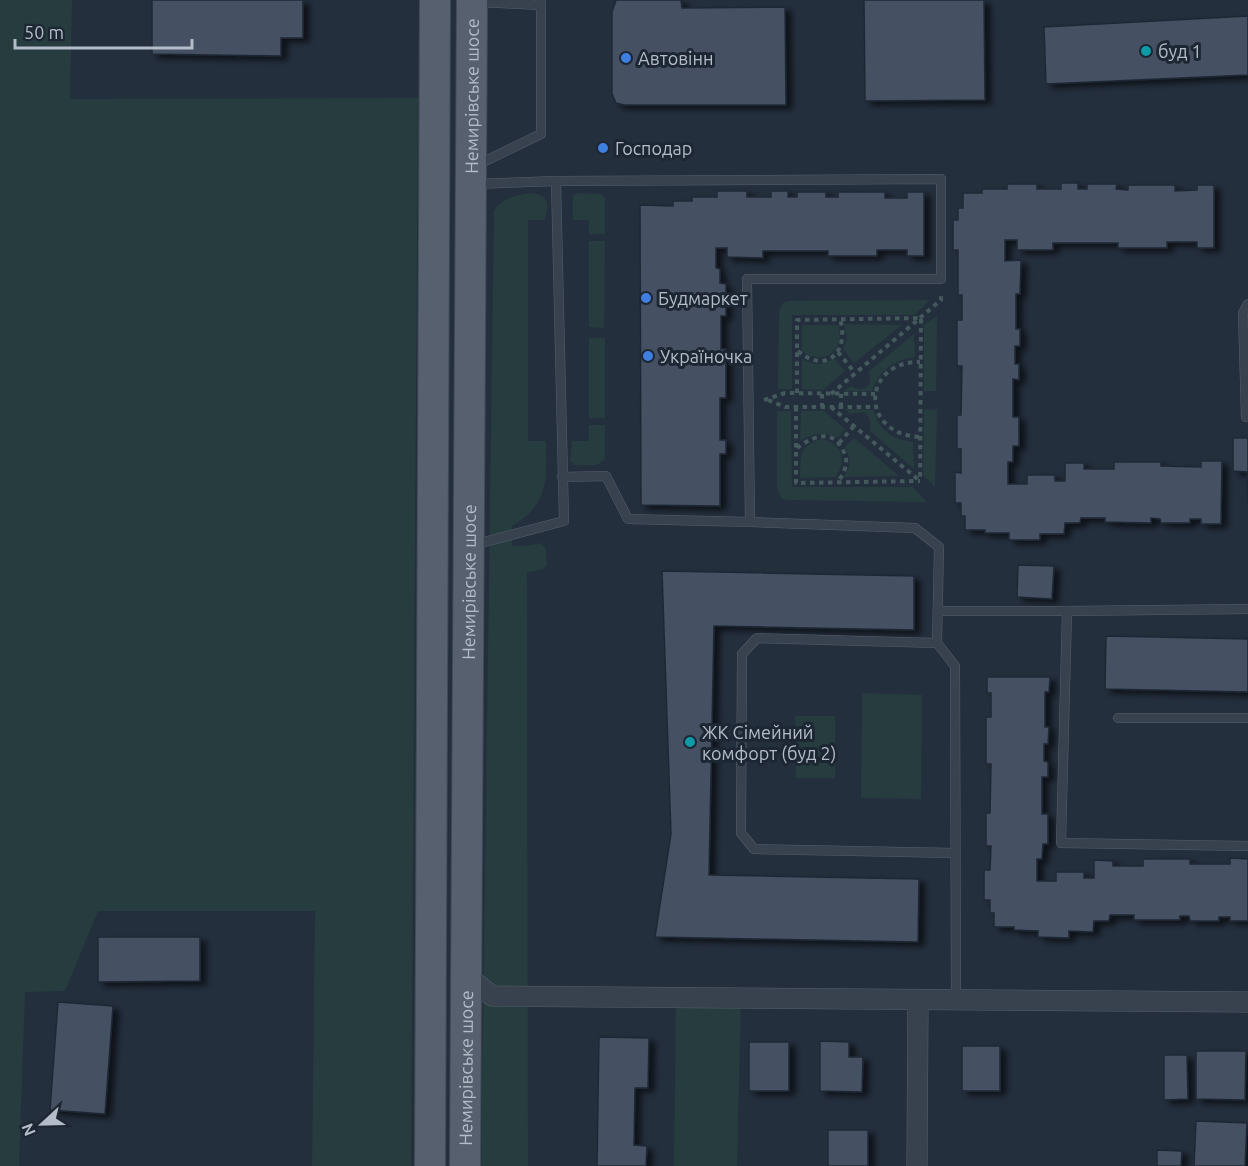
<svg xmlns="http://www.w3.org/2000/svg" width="1248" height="1166" viewBox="0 0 1248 1166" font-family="Ubuntu,sans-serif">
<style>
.green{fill:#263c3f}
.building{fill:#455162;stroke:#1f2835;stroke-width:1.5;filter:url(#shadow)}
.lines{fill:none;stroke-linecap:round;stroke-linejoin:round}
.service-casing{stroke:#565f6c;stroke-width:10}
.minor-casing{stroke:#565f6c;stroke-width:21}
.primary-casing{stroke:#414a57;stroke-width:32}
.path{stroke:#44595c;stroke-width:4;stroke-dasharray:4.5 4.5;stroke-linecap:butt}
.service{stroke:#38414e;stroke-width:9}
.minor{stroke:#38414e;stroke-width:20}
.primary{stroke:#56606e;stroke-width:30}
.culture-dot{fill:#0f9aa8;stroke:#1d2633;stroke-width:2}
.shop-dot{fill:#3f7fe0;stroke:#1d2633;stroke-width:2}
.labels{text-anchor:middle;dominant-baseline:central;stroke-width:6;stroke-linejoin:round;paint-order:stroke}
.poi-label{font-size:18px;fill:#b4bcc9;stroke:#1d2633;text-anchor:start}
.street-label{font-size:18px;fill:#b4bcc9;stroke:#1d2633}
</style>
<defs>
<filter id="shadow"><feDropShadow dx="6" dy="4" stdDeviation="3" flood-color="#0009"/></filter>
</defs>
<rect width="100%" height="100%" fill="#242f3e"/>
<g class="green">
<polygon points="0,0 72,0 70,99 418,98 411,1166 312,1166 315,911 98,911 65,991 25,992 19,1166 0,1166"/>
<path d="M533,193c18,4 15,11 12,27h-17v221h18c1,37 3,64 -34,85v20h14l14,-3 6,6 1,17 -6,4 -14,2 1,594h-47l13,-956c11,-13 22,-15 39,-17z"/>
<polygon points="577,193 601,194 605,198 605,234 589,234 589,220 573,220 573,196"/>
<polygon points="589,241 605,241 604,328 589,327"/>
<polygon points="930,300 914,315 792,315 792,389 778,389 779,311 783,303 788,301"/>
<polygon points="937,316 936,391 924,391 924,325"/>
<polygon points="844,324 902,325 854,363 843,349 847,339"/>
<path d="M802,325h36c9,25 -15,42 -36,26z"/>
<path d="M914,334l1,23c-21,3 -36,13 -43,34h-28l7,-5c7,5 13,4 19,-2l-1,-13z"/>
<rect x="589" y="338" width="16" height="80"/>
<path d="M834,358l11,13 -22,19 -21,-1v-30c12,6 21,7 32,-1z"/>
<path d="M845,409l28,1c8,22 17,28 40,32l1,27 -45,-39c2,-8 2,-12 -5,-18l-14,2z"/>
<polygon points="924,409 937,410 935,487 923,475"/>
<polygon points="777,411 791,411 792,487 913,487 926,502 787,500 781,498 777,488"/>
<path d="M801,411h23l21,18 -7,9c-14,-7 -24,-5 -38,3z"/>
<polygon points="589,425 605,425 605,459 597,465 574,465 570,461 572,441 589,441"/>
<path d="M854,438l45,38 -55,1c7,-11 7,-18 1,-30z"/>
<path d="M822,439c20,4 25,22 14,38l-36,1c1,-21 -2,-33 22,-39z"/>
<polygon points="862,693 922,695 921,799 861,798"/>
<polygon points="795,716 835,716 835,778 796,778"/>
<polygon points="676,999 741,999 737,1166 674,1166"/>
</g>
<g class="building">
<polygon points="152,0 303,0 303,38 281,38 281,56 152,54"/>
<polygon points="616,0 681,0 682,8 785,7 786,105 624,105 616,103 612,94 612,12"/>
<polygon points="864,0 984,0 985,100 865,101"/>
<polygon points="1248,16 1248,75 1046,84 1044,27"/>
<polygon points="1061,183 1078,183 1078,189 1087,189 1087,184 1117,184 1116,189 1128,190 1128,185 1175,185 1175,191 1197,190 1197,185 1214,185 1214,248 1197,248 1197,242 1167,242 1167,248 1118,248 1118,243 1053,243 1053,250 1017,250 1017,240 1005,240 1005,261 1021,260 1020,294 1016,294 1016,329 1020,329 1020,346 1015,346 1015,364 1019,364 1019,380 1013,379 1013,417 1019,417 1019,446 1013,446 1013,462 1008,462 1008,484 1027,484 1027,475 1055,475 1055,481 1065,481 1065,463 1084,463 1084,469 1114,469 1114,462 1161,462 1161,466 1201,467 1201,461 1222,461 1221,524 1201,524 1201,519 1190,519 1190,523 1161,523 1160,519 1151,518 1151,523 1105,522 1105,518 1081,518 1080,523 1065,523 1064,534 1040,534 1040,540 1009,540 1009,533 985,533 985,530 965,530 965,516 961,516 961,503 955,503 955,472 961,473 961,449 957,449 957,415 961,415 962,366 957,366 957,320 962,320 962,295 958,295 958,250 953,250 953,220 958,220 958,208 963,208 963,193 982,193 982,189 1007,189 1007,184 1037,184 1037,189 1061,189"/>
<polygon points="717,191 747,191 747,197 771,197 771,191 788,191 788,197 797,197 797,192 826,192 826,197 838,197 838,192 885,192 885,198 907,198 907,192 924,192 924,256 907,256 907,250 877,250 877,256 828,256 828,251 763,251 763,258 727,257 727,248 716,248 716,268 720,269 720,283 726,284 726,316 721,316 721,349 726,349 726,398 720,398 720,440 726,440 726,454 720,454 720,506 641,505 640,205 673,206 673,201 692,201 692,197 717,197"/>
<polygon points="1233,438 1248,438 1248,503 1247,472 1233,471"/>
<polygon points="1018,565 1054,566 1052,599 1017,597"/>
<polygon points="662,571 914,576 914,630 714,626 709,875 919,879 918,942 655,937 671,834"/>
<polygon points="1106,636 1248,639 1248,692 1105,689"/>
<polygon points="987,677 1050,677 1049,692 1045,692 1045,727 1049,727 1048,744 1044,744 1044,761 1048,762 1048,777 1042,777 1042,814 1048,814 1048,844 1043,844 1042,859 1037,859 1037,881 1056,881 1056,872 1084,872 1084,878 1094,878 1094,860 1113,861 1113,866 1143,866 1143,859 1190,859 1190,864 1230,864 1230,858 1248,859 1248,921 1230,921 1230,917 1219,917 1219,921 1190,921 1189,916 1180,916 1180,920 1134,920 1134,915 1110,915 1109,921 1094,921 1093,932 1069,931 1069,938 1038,937 1038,931 1014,930 1014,927 994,927 994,913 990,913 990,900 984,900 984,870 990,870 991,846 986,846 986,813 990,813 991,764 986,764 986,717 991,717 991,693 987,693"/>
<polygon points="98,937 200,937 200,981 98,982"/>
<polygon points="58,1002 113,1006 105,1114 50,1110"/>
<polygon points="599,1037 649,1038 648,1088 635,1088 634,1145 647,1146 646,1166 597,1166"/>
<polygon points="820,1041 849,1042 849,1057 863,1057 862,1092 820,1091"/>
<rect x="749" y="1042" width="40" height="49"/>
<rect x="962" y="1046" width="38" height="45"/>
<polygon points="1196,1051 1246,1051 1245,1100 1196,1099"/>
<polygon points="1164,1055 1187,1055 1188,1099 1164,1100"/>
<polygon points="1196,1121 1247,1123 1245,1166 1194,1166"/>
<rect x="828" y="1130" width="40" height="36"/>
<polygon points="1157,1150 1182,1151 1181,1166 1157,1166"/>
</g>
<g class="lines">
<defs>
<g id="service">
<polyline points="475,2 541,5 541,1"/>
<polyline points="475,166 541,134 541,5"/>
<polyline points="476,184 556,181 941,179 941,279 747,279 750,522 628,519 606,476 562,477"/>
<polyline points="1246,417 1243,313 1248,304"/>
<polyline points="750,522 915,528 939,547 937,643 757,638 742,654 741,833 754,849 955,853"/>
<polyline points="473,545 564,521 556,181"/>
<polyline points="938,611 1067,611 1061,843 1248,846"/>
<polyline points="1067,611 1248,609"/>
<polyline points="937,643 955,666 956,1000"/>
<polyline points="1118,718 1248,718"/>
</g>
<g id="minor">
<polyline points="467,976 492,996 1248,1002"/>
<polyline points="917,1166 918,1000"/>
</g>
<g id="primary">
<polyline points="430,1166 435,0"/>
<path id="s1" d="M465,1166l7,-1166"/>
</g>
</defs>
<use href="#service" class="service-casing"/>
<use href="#minor" class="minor-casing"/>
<use href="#primary" class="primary-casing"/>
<g class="path">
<path d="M798,351c28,24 52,1 42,-32"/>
<polyline points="838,352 855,373"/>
<polyline points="797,393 797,320 921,318 920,481"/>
<polyline points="822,394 822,407"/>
<polyline points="831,394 941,300 941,295"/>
<polyline points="764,400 785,393 875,394"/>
<polyline points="768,400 785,407 876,407"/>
<polyline points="796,407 796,483 920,481"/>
<polyline points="831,407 920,481"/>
<polyline points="841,407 841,394"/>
<path d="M919,437c-61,-4 -56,-76 1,-75"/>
<polyline points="839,443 854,426"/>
<path d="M797,448c13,-10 33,-20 44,-1 4,6 6,12 5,18 -1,6 -5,12 -8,17"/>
</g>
<use href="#service" class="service"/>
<use href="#minor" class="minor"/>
<use href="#primary" class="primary"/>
</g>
<g class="culture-dot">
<circle cx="1146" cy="51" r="6"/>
<circle cx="690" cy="742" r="6"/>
</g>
<g class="shop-dot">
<circle cx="626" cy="58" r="6"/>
<circle cx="603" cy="148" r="6"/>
<circle cx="646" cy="298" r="6"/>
<circle cx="648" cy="356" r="6"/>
</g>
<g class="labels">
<g class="poi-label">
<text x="1158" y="51">буд 1</text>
<text x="638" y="58">Автовінн</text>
<text x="615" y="148">Господар</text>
<text x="658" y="298">Будмаркет</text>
<text x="660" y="356">Україночка</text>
<text x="702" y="732">ЖК Сімейний<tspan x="702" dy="21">комфорт (буд 2)</tspan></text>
</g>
<g class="street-label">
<text stroke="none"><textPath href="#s1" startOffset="1070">Немирівське шосе</textPath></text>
<text stroke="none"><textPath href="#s1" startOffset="584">Немирівське шосе</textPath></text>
<text stroke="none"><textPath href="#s1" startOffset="98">Немирівське шосе</textPath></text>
</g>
</g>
<g transform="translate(42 1124) rotate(248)" stroke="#1d2633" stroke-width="4.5" paint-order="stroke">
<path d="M0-4.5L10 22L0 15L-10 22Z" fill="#b4bcc9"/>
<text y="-9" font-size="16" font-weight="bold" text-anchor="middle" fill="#b4bcc9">N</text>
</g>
<path d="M15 39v9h177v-9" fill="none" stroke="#b4bcc9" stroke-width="3"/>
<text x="24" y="39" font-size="18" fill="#b4bcc9" stroke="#1d2633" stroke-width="4.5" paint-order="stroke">50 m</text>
</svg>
